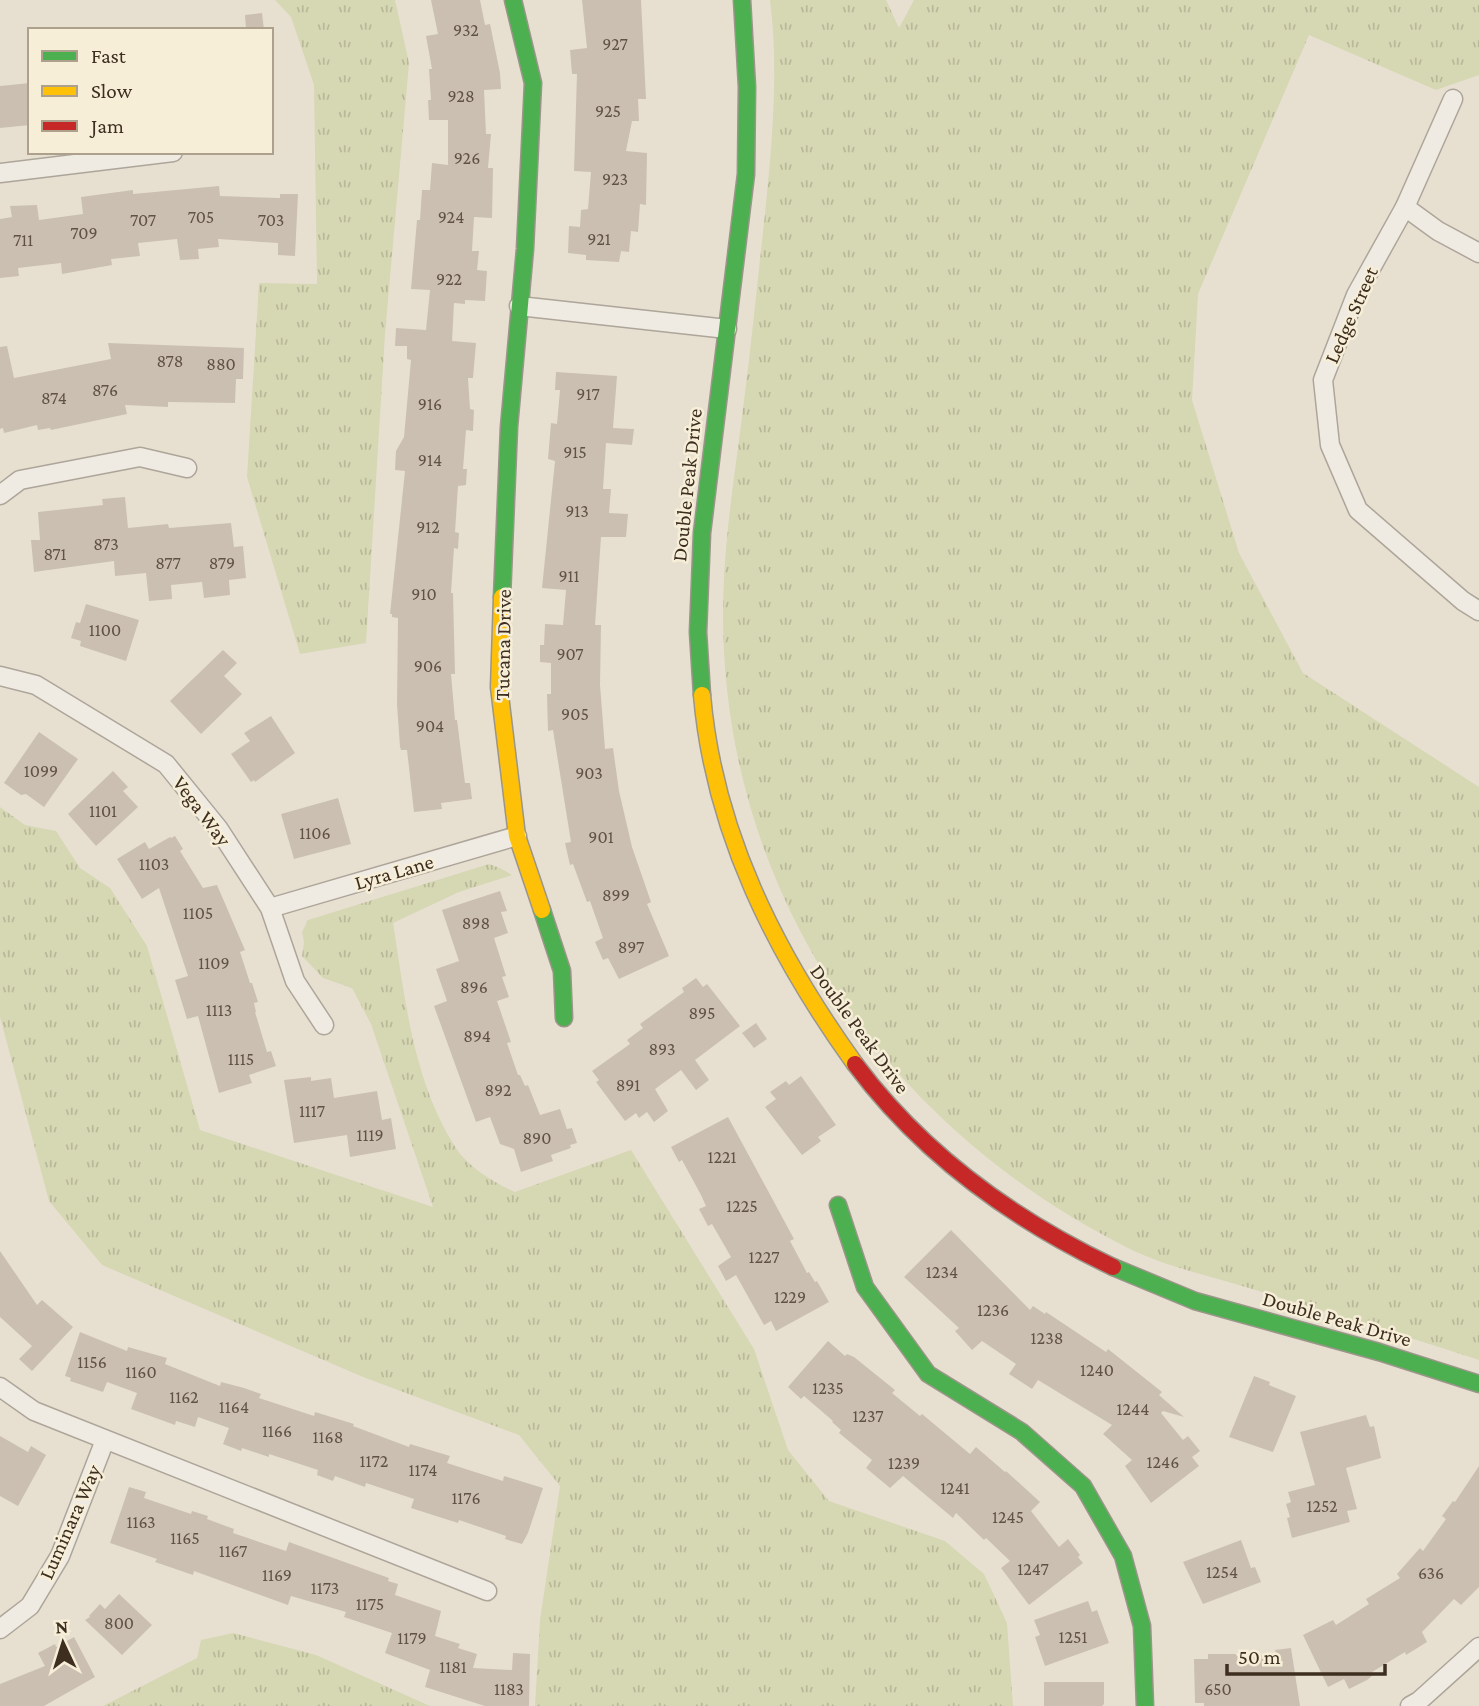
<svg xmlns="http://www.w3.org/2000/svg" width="1479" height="1706" viewBox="0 0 1479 1706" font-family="'Crimson Pro',serif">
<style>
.grass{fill:url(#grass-tufts)}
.building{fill:#cbbfb2}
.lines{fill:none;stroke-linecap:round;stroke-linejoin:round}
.street-casing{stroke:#ada599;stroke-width:21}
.fast-casing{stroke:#9c958a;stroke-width:19}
.slow-casing{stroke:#9c958a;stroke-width:19}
.jam-casing{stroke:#9c958a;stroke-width:19}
.street{stroke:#efebe3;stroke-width:18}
.fast{stroke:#4caf50;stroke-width:16}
.slow{stroke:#ffc107;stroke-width:16}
.jam{stroke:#c62828;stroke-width:16}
.labels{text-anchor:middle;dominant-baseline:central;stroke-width:5;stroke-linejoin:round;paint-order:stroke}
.number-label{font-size:18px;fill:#605244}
.street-label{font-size:21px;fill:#3d2e20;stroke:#f7eed8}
</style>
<defs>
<pattern id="grass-tufts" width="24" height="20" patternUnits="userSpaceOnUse" patternTransform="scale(1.75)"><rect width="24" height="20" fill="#d6d7b3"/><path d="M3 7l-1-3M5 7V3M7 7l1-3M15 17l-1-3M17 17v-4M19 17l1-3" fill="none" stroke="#b9b99a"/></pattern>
</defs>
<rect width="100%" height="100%" fill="#e7e0d1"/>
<g class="grass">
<polygon points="275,0 395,0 409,63 385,334 366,643 300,654 247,477 259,283 317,284 314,85 291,17"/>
<path d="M770,0h116l13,28 15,-28h565v75l-43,15 -127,-55 -111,259 -6,106 47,153 64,120 176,114v573c-76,-25 -153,-48 -230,-72 -39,-12 -82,-21 -119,-39 -257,-128 -421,-380 -406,-671 3,-59 13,-119 20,-177 8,-63 14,-125 21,-187 7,-71 14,-143 5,-214z"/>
<path d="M0,807l25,18 31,6 24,37 30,20 37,58 53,184 233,77 -62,-183 -19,-36 -29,-10 -21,-22 2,-14 -2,-10 6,-12 181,-56 11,4 12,7 -53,17 -66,31c12,75 20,159 63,225 12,19 39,35 59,44l116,-42 123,199 34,101 41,51 116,40 39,33 23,49 6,83h-478l5,-86 20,-134 -41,-51 -156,-58 -261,-112 -53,-64 -49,-184z"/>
<polygon points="233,1633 316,1655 430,1706 103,1706 197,1658 201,1640"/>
</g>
<g class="building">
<polygon points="431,0 480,0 485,25 490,24 500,73 501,89 484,90 486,134 491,134 488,168 493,168 492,218 474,217 472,251 479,251 477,270 487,271 485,301 465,300 465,304 454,303 452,341 476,343 473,378 468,378 470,409 474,410 473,431 466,430 463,469 467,469 466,485 458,486 455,532 459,533 458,549 454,548 451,593 453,593 455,674 451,674 455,720 457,720 465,783 470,783 472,799 441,803 442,809 414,812 407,750 401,750 400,747 397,704 398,618 392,617 392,614 390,614 405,471 395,470 396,451 404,437 411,360 407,359 407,346 395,346 396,328 426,330 430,290 411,289 417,220 420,220 422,190 430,190 432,163 448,165 448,120 429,120 428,100 431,100 429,69 432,69 426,36 438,34"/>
<polygon points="582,0 641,0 646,99 638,99 639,121 632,121 626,151 647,153 646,205 640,204 638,232 631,231 629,252 621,251 619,262 586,260 586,255 568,253 569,226 580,227 581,210 588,209 591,172 574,171 577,74 572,74 570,50 587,48"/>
<polygon points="262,13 264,30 246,30 245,15"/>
<polygon points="30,83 30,125 0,128 0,86"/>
<polygon points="219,186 220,196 280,198 280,194 298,194 295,256 278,255 278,243 218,239 219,247 198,249 199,259 180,260 177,239 138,243 140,256 111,259 112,265 62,274 61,263 18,268 19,276 0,278 0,219 12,217 10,206 37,205 39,220 83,214 81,197 133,190 133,194"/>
<polygon points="108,343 244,348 243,379 236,379 235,403 168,402 168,407 125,405 127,414 51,430 50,428 38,430 37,425 4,433 3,428 0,429 0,347 7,346 14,378 111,359"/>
<polygon points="556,372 617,376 613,428 634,429 632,445 606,443 603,489 611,489 609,513 628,514 626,537 601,537 595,625 601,625 600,685 605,749 613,748 619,791 632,847 651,902 647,904 669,956 619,979 608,958 603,960 595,942 603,938 590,901 587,902 573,864 570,865 565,843 571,842 553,730 548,731 547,694 551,694 551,663 540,662 540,645 544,645 545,624 563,625 566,590 542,588 555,461 548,459 551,423 557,424 560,390 555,390"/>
<polygon points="125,497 128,528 168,524 169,528 231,523 234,547 243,546 246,578 229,580 230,595 204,598 202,582 171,585 172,599 149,601 146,573 115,576 114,561 34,572 31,540 40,540 38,512 103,505 102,499"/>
<polygon points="86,604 139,620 126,661 80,646 81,641 71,638 76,622 80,623"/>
<polygon points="223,650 237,663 224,676 242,694 201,734 170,701"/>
<polygon points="271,716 295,753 255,782 254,780 251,782 231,754 250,741 244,733"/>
<polygon points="39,732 78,759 44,807 26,794 21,795 4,783"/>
<polygon points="113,771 128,787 123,791 138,807 96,846 68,814"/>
<polygon points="338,798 351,844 294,859 281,814"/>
<polygon points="175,836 183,849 180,851 203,888 217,885 245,950 240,952 250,983 252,983 258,1002 254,1003 256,1012 255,1012 267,1052 271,1051 276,1066 249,1075 252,1083 219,1093 198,1016 187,1019 175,980 188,976 159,888 142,899 117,859 145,842 149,849 170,837 171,838"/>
<polygon points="500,891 507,911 501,912 508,933 494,938 506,976 502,977 509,997 497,1001 511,1042 507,1043 518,1075 520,1075 525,1086 528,1085 540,1115 560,1109 567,1129 572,1128 577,1143 570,1145 571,1148 551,1155 553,1161 521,1172 514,1149 500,1144 490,1117 476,1122 434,1006 447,1001 436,969 459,961 442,910"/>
<polygon points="696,978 703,987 707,984 740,1026 695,1060 709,1080 696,1090 681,1070 655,1089 668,1111 654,1122 647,1112 639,1118 636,1113 625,1121 596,1082 599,1080 592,1071 630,1044 627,1040 643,1028 640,1024 684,992 682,988"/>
<polygon points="756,1023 767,1039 754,1048 742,1033"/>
<polygon points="801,1076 836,1125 818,1137 821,1141 802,1155 765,1107 776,1099 770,1092 786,1081 789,1085"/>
<polygon points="311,1077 311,1081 331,1078 334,1098 377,1091 382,1120 391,1118 396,1149 350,1157 347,1135 294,1143 284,1080"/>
<polygon points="728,1117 794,1239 790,1241 807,1273 809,1272 815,1282 817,1281 829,1302 776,1331 771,1321 764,1325 736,1275 726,1281 718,1266 731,1257 712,1224 708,1226 699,1209 706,1206 701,1195 682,1160 679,1162 671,1147"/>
<polygon points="951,1230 1030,1310 1033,1306 1045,1314 1046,1312 1106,1352 1108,1349 1162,1392 1159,1395 1184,1417 1163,1411 1161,1413 1183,1440 1188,1436 1200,1451 1192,1457 1199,1466 1151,1503 1125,1466 1132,1460 1103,1434 1112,1425 1038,1380 1032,1389 1009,1374 1016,1364 982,1341 972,1350 955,1331 959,1328 904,1277"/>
<polygon points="0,1251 37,1305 42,1300 73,1327 32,1371 19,1359 32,1346 0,1317"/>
<polygon points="80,1332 127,1351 128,1347 167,1358 165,1364 220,1386 221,1382 244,1388 261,1394 259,1398 314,1416 315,1412 354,1424 353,1426 409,1447 410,1444 450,1456 447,1463 503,1481 504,1476 543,1488 528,1533 522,1544 505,1539 506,1536 459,1520 458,1523 411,1508 414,1499 366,1483 365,1487 335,1476 333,1481 317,1475 318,1470 269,1454 269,1457 242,1448 241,1451 223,1444 229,1428 198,1417 195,1427 176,1421 175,1425 131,1409 137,1393 107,1382 103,1392 70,1381 71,1378 65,1376"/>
<polygon points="828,1341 845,1356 847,1354 854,1357 895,1390 892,1393 920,1416 922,1414 970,1454 976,1447 1005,1472 1006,1471 1040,1502 1031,1511 1059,1547 1068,1539 1080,1555 1078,1557 1083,1563 1029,1605 1001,1568 1010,1561 986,1538 984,1540 956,1513 953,1518 903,1476 890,1488 866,1468 872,1460 839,1433 841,1430 832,1422 833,1421 804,1396 801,1399 788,1387"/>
<polygon points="1254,1376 1270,1382 1269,1385 1296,1396 1273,1452 1229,1437"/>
<polygon points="1366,1415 1370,1427 1374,1426 1381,1458 1346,1468 1357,1509 1347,1511 1350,1522 1292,1538 1287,1518 1290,1517 1286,1504 1291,1502 1288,1492 1315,1485 1300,1432"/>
<polygon points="0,1436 28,1452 31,1446 46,1455 18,1506 0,1496"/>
<polygon points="1479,1466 1479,1587 1461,1605 1454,1599 1422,1632 1427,1642 1406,1655 1405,1652 1372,1672 1373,1675 1367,1680 1349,1689 1344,1679 1328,1687 1303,1635 1333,1620 1336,1625 1369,1604 1366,1599 1400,1578 1397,1574 1420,1548 1423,1551 1446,1519 1442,1516 1453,1501 1455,1502"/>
<polygon points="129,1487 146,1492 144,1498 191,1514 192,1511 208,1516 207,1519 234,1529 233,1533 286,1551 289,1542 389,1578 388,1581 398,1584 395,1595 441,1611 435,1636 460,1644 458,1648 477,1654 473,1668 512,1670 513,1653 530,1654 529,1706 485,1706 425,1687 430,1670 385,1653 392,1633 344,1617 346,1612 291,1596 288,1605 194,1571 193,1575 155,1562 157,1559 110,1543"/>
<polygon points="1241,1540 1251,1568 1255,1567 1261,1582 1203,1604 1183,1562"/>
<polygon points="119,1594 152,1625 122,1655 85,1620 90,1617 89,1616 100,1604 105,1609"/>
<polygon points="1088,1601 1092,1612 1097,1610 1109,1643 1045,1666 1035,1637 1040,1635 1034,1620"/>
<polygon points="74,1637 95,1677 44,1706 0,1706 0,1684 45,1666 38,1653 55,1644 56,1647"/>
<polygon points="1291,1648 1300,1706 1204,1706 1204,1703 1195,1703 1194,1659 1208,1659 1208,1654 1239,1654 1239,1659 1276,1653 1275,1650"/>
<polygon points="1044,1682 1104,1682 1104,1704 1102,1706 1044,1706"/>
</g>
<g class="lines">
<defs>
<g id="street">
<polyline points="1453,99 1405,207 1356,295 1323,380 1330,445 1358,510 1463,601 1479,611"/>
<polyline points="0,173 173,152"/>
<polyline points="1405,207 1438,231 1479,253"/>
<polyline points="519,306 727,329"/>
<polyline points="0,495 20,480 140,457 187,468"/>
<polyline points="0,676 36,685 166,764 218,828 270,908 295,981 324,1025"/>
<polyline points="270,908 517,836"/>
<polyline points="0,1387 34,1411 487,1591"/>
<polyline points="0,1629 30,1606 60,1556 105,1440"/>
<polyline points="1410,1706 1419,1701 1479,1647"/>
</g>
<g id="fast">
<polyline points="502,597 509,427 525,249 533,83 513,0"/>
<polyline points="702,695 698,632 702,533 746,174 747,87 742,0"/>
<polyline points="542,910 562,971 564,1018"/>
<polyline points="838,1205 865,1287 928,1374 1022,1432 1083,1486 1123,1556 1142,1626 1145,1706"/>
<polyline points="1113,1267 1195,1301 1379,1352 1479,1384"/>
</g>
<g id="slow">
<polyline points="502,597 499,687 517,836 542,910"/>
<path d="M702,695c12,138 74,259 153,369"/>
</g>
<path id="jam" d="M855,1064c68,91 157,155 258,203"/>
</defs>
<use href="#street" class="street-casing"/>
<use href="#fast" class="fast-casing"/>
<use href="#slow" class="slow-casing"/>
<use href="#jam" class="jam-casing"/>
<use href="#street" class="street"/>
<use href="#fast" class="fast"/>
<use href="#slow" class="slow"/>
<use href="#jam" class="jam"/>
</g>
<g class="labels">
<g class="number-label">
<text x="466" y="30">932</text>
<text x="615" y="44">927</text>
<text x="461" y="96">928</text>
<text x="608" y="111">925</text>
<text x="467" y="158">926</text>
<text x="615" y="179">923</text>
<text x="201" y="217">705</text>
<text x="451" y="217">924</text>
<text x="143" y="220">707</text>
<text x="271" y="220">703</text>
<text x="84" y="233">709</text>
<text x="599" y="239">921</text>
<text x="23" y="240">711</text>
<text x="449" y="279">922</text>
<text x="170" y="361">878</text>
<text x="221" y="364">880</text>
<text x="105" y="390">876</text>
<text x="588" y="394">917</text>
<text x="54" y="398">874</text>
<text x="430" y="404">916</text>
<text x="575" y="452">915</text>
<text x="430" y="460">914</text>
<text x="577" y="511">913</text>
<text x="428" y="527">912</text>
<text x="106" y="544">873</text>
<text x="55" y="554">871</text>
<text x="168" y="563">877</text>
<text x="222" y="563">879</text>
<text x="569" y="576">911</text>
<text x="424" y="594">910</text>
<text x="105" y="630">1100</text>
<text x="570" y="654">907</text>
<text x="428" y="666">906</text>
<text x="575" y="714">905</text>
<text x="430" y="726">904</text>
<text x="41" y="771">1099</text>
<text x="589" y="773">903</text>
<text x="103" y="811">1101</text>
<text x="315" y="833">1106</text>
<text x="601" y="837">901</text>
<text x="154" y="864">1103</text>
<text x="616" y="895">899</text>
<text x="198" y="913">1105</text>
<text x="476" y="923">898</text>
<text x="631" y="947">897</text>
<text x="214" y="963">1109</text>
<text x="474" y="987">896</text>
<text x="219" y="1010">1113</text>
<text x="702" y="1013">895</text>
<text x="477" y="1036">894</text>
<text x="662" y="1049">893</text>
<text x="241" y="1059">1115</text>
<text x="628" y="1085">891</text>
<text x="498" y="1090">892</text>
<text x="312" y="1111">1117</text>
<text x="370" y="1135">1119</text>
<text x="537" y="1138">890</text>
<text x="722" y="1157">1221</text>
<text x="742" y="1206">1225</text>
<text x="764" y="1257">1227</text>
<text x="942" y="1272">1234</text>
<text x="790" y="1297">1229</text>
<text x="993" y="1310">1236</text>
<text x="1047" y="1338">1238</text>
<text x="92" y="1362">1156</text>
<text x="1097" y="1370">1240</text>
<text x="141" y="1372">1160</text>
<text x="828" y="1388">1235</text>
<text x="184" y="1397">1162</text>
<text x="234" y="1407">1164</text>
<text x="1133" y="1409">1244</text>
<text x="868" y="1416">1237</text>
<text x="277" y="1431">1166</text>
<text x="328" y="1437">1168</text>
<text x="374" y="1461">1172</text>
<text x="1163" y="1462">1246</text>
<text x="904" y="1463">1239</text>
<text x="423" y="1470">1174</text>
<text x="955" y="1488">1241</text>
<text x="466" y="1498">1176</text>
<text x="1322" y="1506">1252</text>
<text x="1008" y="1517">1245</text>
<text x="141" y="1522">1163</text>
<text x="185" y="1538">1165</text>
<text x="233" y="1551">1167</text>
<text x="1033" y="1569">1247</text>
<text x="1222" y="1572">1254</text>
<text x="1431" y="1573">636</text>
<text x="277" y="1575">1169</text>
<text x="325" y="1588">1173</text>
<text x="370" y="1604">1175</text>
<text x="119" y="1623">800</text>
<text x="1073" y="1637">1251</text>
<text x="412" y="1638">1179</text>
<text x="453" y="1667">1181</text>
<text x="509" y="1689">1183</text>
<text x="1218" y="1689">650</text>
</g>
<g class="street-label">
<text transform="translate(1351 315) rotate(-66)">Ledge Street</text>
<text transform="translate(687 485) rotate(-84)">Double Peak Drive</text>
<text transform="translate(503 645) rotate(-89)">Tucana Drive</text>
<text transform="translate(202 811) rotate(53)">Vega Way</text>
<text transform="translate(394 872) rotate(-16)">Lyra Lane</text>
<text transform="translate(860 1029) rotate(54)">Double Peak Drive</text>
<text transform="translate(1337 1319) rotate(16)">Double Peak Drive</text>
<text transform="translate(70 1522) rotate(-66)">Luminara Way</text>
</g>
</g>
<rect x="28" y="28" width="245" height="126" fill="#f7eed8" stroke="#ada18e" stroke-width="2"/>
<rect x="42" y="51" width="35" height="10" fill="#4caf50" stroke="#ada18e" stroke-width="2"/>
<text x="91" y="63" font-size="21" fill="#3d2e20">Fast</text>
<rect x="42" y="86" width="35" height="10" fill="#ffc107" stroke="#ada18e" stroke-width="2"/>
<text x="91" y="98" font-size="21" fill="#3d2e20">Slow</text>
<rect x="42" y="121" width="35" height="10" fill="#c62828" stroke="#ada18e" stroke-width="2"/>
<text x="91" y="133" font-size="21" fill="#3d2e20">Jam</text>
<g transform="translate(63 1643) rotate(356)" stroke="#f7eed8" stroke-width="5" paint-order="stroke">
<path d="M0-5L12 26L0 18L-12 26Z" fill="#3d2e20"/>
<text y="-10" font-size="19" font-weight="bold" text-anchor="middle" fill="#3d2e20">N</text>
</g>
<path d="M1227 1664v10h158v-10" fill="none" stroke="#3d2e20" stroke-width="3.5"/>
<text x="1238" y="1664" font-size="21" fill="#3d2e20" stroke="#f7eed8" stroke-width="5" paint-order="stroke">50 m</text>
</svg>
